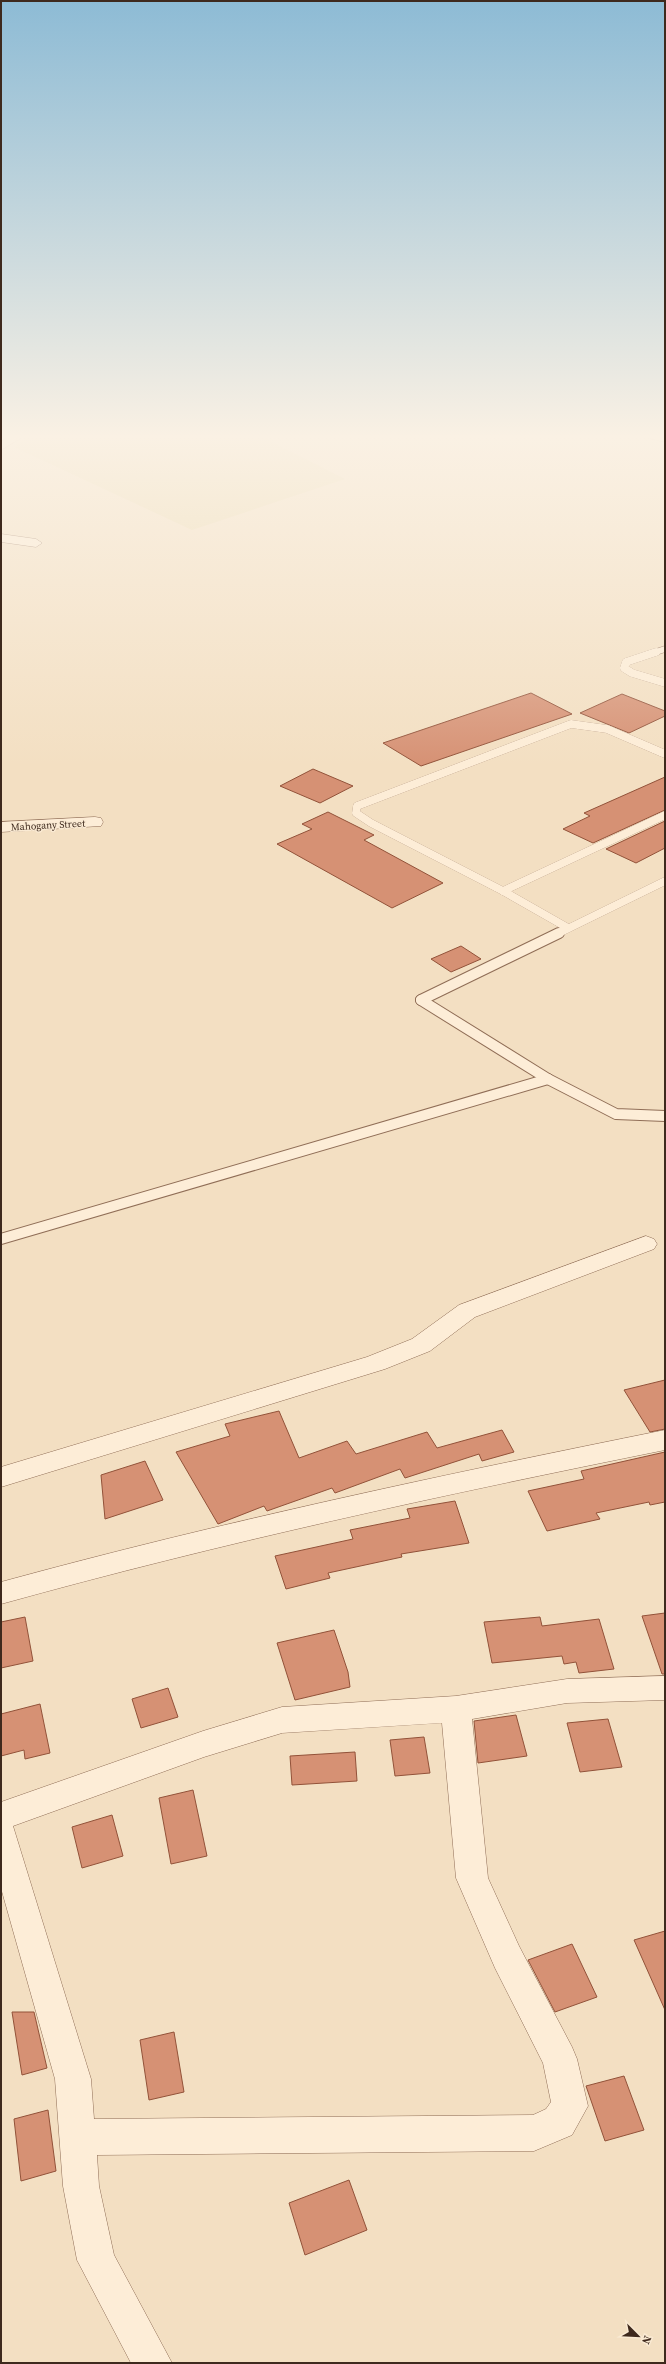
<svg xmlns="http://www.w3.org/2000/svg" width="666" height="2364" viewBox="0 0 666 2364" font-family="'Source Serif 4',serif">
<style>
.farmland{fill:#ead9af}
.building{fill:#d69174;stroke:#925239}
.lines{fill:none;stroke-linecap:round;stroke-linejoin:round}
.lane-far2-casing{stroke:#906e57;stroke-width:7}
.lane-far1-casing{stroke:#906e57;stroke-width:8}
.lane-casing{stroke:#906e57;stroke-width:12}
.street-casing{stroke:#906e57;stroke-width:1}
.secondary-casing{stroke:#724f3a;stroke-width:1}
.lane-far2{stroke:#fdedd7;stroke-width:6}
.lane-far1{stroke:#fdedd7;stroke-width:8}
.lane{stroke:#fdedd7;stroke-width:10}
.street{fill:#fdedd7;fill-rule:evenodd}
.secondary{fill:#fdedd7;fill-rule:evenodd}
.labels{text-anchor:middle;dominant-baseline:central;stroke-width:3;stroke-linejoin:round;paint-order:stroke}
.far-street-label{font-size:10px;fill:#3e291d;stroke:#faead3}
</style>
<rect width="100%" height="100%" fill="#f3dfc2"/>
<polygon class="farmland" points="31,435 258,435 345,479 192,530 14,447"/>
<g class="building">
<polygon points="531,693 572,714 421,766 383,743"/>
<polygon points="622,694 665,711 665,716 629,733 580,713"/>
<polygon points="313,769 353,786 320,803 280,786"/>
<polygon points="665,777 665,810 593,843 563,829 590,816 584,813"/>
<polygon points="328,812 374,835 364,840 443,883 392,908 277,844 312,829 302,824"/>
<polygon points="665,821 665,848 636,863 606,849"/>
<polygon points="461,946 481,959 451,972 431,959"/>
<polygon points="665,1380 665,1429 650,1432 624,1390"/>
<polygon points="279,1411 299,1458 347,1441 356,1454 427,1432 437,1448 502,1430 514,1452 482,1461 479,1454 405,1478 400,1469 335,1493 332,1488 267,1511 264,1506 218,1524 176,1452 230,1436 225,1424"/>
<polygon points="665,1452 665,1502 650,1505 649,1502 596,1513 600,1519 547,1531 528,1491 584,1479 581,1471"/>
<polygon points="145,1461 163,1500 105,1519 101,1475"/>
<polygon points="455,1501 469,1543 401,1554 402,1557 328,1573 330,1578 286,1589 275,1556 353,1539 350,1530 410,1518 407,1509"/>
<polygon points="665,1613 665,1674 662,1674 642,1616"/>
<polygon points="25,1617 33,1661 1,1668 1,1622"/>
<polygon points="540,1617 542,1626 599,1619 614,1669 579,1673 576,1662 564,1664 562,1656 492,1663 484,1622"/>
<polygon points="334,1630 348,1672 350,1687 295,1700 277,1643"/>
<polygon points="168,1688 178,1717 141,1728 132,1699"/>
<polygon points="40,1704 50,1753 25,1759 24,1750 1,1756 1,1714"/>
<polygon points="516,1715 527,1756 478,1763 474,1721"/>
<polygon points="608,1719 622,1767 580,1772 567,1723"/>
<polygon points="424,1737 430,1773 395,1776 390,1740"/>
<polygon points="355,1752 357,1781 292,1785 290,1756"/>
<polygon points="193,1790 207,1856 171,1864 159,1798"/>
<polygon points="112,1815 123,1856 82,1868 72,1827"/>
<polygon points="665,1931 665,2010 634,1940"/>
<polygon points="572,1944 597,1997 555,2012 528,1960"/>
<polygon points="12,2012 34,2012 47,2068 22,2075"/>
<polygon points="174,2032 184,2092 149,2100 140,2040"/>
<polygon points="624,2076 644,2130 605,2141 586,2086"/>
<polygon points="48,2110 56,2171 21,2181 14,2119"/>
<polygon points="349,2180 367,2230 305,2255 289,2203"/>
</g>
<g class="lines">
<defs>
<polyline id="lane-far2" points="653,653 665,649"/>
<g id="lane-far1">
<polyline points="656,652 626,662 624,668 632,673 665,683"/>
<polyline points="503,891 665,815"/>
<polyline points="568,928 503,891 371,823 356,813 357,806 571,724 607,729 665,754"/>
<polyline points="557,934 665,881"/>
</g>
<g id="lane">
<polyline points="421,1000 548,1079 616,1114 665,1116"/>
<polyline points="421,1000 559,933"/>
<polyline points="1,1239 548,1079"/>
</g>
<g id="street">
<polygon points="12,435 26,435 1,450 1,442"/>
<polygon points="1,534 36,539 42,543 36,547 1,542"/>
<polygon points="95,817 101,818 103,822 101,826 1,832 1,822"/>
<polygon points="646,1236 654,1239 657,1244 654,1249 475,1317 430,1351 385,1369 1,1487 1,1467 367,1357 412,1339 459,1305"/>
<path d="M665,1430v20c-223,45 -445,93 -664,154v-22c219,-60 441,-107 664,-152z"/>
<path d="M665,1676v24l-98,3 -95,16 16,159 31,68 53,101 5,12 11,47 -16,29 -38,16 -437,4 2,31 15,69 58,108h-41l-54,-103 -14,-74 -8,-107 -54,-191v-86l202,-71 79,-24 174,-11 111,-17zM442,1723l14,155 39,90 48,95 8,39 -5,7 -13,6 -439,4 -3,-40 -78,-253 191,-69 78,-24z"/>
</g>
<polygon id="secondary" points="642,435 665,436 665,442 644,437"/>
</defs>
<use href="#lane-far2" class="lane-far2-casing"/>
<use href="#lane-far1" class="lane-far1-casing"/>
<use href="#lane" class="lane-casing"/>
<use href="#street" class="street-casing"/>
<use href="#secondary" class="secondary-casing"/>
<use href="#lane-far2" class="lane-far2"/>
<use href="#lane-far1" class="lane-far1"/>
<use href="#lane" class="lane"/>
<use href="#street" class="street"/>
<use href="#secondary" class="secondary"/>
</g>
<linearGradient id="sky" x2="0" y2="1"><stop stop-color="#8dbbd5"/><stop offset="0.57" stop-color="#faf1e4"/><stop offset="1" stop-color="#faf1e4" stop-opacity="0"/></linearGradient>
<rect width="666" height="766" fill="url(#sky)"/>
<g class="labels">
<g class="far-street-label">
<text transform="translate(48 825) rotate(-3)">Mahogany Street</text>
</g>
</g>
<rect width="666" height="2364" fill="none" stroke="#3e291d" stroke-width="4"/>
<g transform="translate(638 2336) rotate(114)" stroke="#faead3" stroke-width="3" paint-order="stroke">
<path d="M0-3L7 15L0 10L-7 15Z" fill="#3e291d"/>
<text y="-6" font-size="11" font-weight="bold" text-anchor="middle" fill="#3e291d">N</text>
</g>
</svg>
